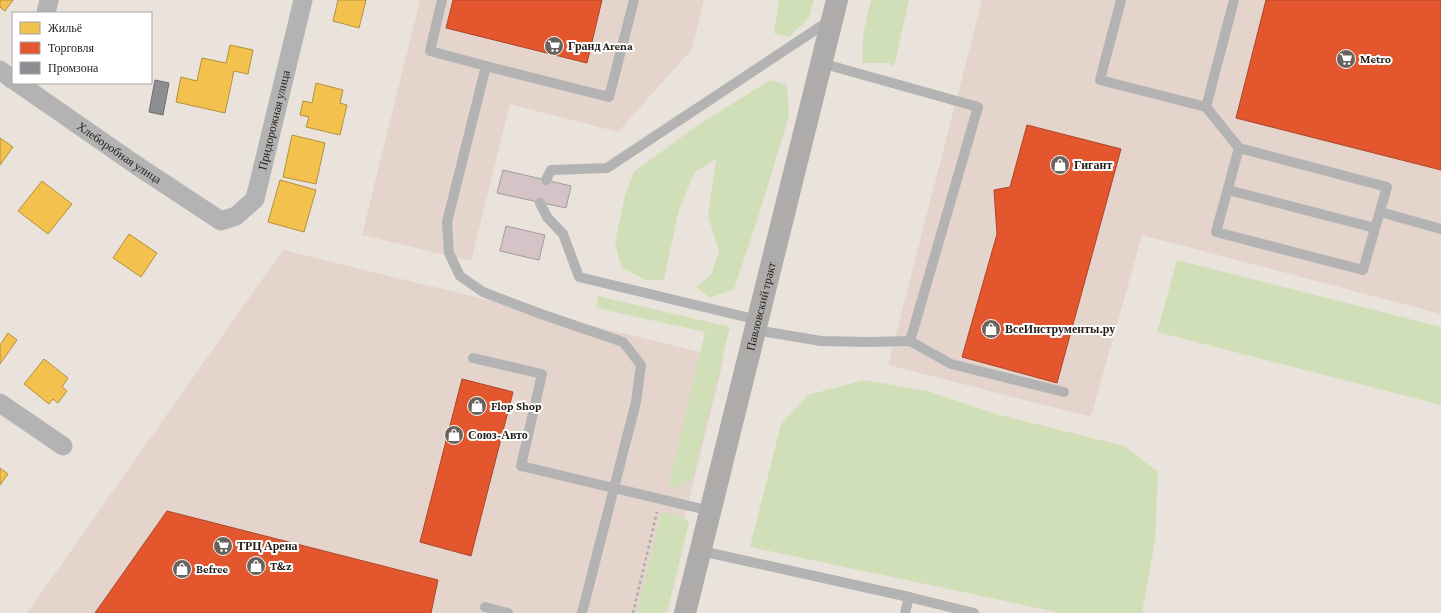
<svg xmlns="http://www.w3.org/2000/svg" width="1441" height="613" viewBox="0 0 1441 613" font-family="'Crimson Pro',serif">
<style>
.commercial{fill:#e4d4cc}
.green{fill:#d1dfb9}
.homes{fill:#f2c14e;stroke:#b4903e}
.shops{fill:#e4572e;stroke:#aa4628}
.industry{fill:#8d8d92;stroke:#6d6c6e}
.building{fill:#d5c3c7;stroke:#a29c9a}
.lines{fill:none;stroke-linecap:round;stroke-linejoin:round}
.path{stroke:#aeadab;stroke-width:2.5;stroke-dasharray:3 3;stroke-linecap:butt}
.lane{stroke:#b4b3b3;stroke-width:10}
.street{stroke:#b4b3b3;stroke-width:19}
.primary{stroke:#aeacab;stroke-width:22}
.labels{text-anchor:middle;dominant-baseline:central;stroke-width:4;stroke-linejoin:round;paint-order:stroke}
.poi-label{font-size:12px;font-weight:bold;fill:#231e19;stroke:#fff;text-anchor:start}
.street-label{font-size:12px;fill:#231e19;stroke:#fff}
</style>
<rect width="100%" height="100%" fill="#eae3db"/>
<g class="commercial">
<polygon points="420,0 704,0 692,49 618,132 510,104 471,261 362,235"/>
<polygon points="982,0 1441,0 1441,314 1142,235 1091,417 888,365"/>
<polygon points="283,250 724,358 661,613 27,613"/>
</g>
<g class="green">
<polygon points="779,0 814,0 809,18 789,37 774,33"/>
<polygon points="871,0 909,0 894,67 889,63 862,63 863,35"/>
<polygon points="770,80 787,85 789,116 756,224 734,289 710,298 696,287 711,275 719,251 708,216 716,159 695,172 679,209 664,280 646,280 621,267 615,242 625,195 634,172 695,127"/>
<polygon points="1177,260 1441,327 1441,405 1157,332"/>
<polygon points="598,296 730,327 692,480 680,487 668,487 705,332 596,308"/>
<polygon points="864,380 928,391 996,414 1124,446 1158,472 1155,541 1142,613 1061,613 750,547 781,424 808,395"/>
<path d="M662,512c9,2 23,2 27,11l-22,90h-30z"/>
</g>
<g class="homes">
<polygon points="0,0 13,0 5,11 0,7"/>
<polygon points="338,0 366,0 359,28 333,21"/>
<polygon points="230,45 253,50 248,74 234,71 225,113 176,102 181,77 197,81 202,58 226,63"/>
<polygon points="316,83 343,90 340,103 347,105 340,135 306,127 309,117 300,115 303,101 312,103"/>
<polygon points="292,135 325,143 316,184 283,177"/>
<polygon points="0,138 13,147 0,165"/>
<polygon points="280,180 316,190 304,232 268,222"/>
<polygon points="42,181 72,204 48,234 18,211"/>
<polygon points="129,234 157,253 141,277 113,258"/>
<polygon points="8,333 17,340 0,364 0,345"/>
<polygon points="44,359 68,378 62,387 67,391 58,403 53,399 49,404 24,384"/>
<polygon points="0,468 8,474 0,485"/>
</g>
<g class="shops">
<polygon points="453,0 602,0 587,63 446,28"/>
<polygon points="1266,0 1441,0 1441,170 1236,118"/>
<polygon points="1027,125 1121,149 1057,383 962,357 997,234 994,190 1010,187"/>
<polygon points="462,379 513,392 471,556 420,542"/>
<polygon points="167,511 438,580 431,613 95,613"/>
</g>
<polygon class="industry" points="155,80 169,83 163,115 149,112"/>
<g class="building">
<polygon points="503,170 571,186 566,208 497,193"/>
<polygon points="506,226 545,235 539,260 500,251"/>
</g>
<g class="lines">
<polyline class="path" points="633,613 657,512"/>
<g class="lane">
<polyline points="442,0 430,51 486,66 609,97 634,0"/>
<polyline points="1121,0 1100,80 1206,107 1234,0"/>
<polyline points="821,63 978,107 910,341"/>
<polyline points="486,66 447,222 449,253 460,276 483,292 541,314 623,342 641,365 636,402 582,613"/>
<polyline points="1206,107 1239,148 1216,232 1363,270 1387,187 1239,148"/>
<polyline points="546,180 551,170 607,168 829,21"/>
<polyline points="1228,190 1375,228"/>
<polyline points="540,203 547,217 563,234 579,277 758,320"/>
<polyline points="1380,212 1441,229"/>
<polyline points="755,330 821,341 868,342 910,341 951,364 1064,392"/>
<polyline points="473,358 542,374 521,466 711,511"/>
<polyline points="701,551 909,597 974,613"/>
<polyline points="485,607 508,613"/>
<polyline points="905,613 909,597"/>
</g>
<g class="street">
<polyline points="46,13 49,0"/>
<polyline points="0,70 13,80"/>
<path id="s1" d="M18,83l118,82 85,56 15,-5 19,-17 48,-199"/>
<polyline points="0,403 63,446"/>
</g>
<path class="primary" id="s2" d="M685,613l152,-613"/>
</g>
<defs>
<symbol id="supermarket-disc" viewBox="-11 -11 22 22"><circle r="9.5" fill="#69635d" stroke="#fff"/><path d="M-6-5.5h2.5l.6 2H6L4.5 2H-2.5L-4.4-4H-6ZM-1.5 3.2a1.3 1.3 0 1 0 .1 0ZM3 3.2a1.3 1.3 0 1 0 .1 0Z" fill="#fff"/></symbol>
<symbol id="shop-disc" viewBox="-11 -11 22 22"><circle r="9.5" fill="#69635d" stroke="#fff"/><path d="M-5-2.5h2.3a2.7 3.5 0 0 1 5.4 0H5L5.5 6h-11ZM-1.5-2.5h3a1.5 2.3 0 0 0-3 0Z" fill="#fff"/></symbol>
</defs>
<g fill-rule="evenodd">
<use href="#supermarket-disc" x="543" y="35" width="22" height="22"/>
<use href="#supermarket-disc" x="1335" y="48" width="22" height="22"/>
<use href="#shop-disc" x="1049" y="154" width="22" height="22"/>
<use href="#shop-disc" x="980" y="318" width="22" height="22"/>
<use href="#shop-disc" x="466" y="395" width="22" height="22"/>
<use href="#shop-disc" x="443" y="424" width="22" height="22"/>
<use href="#supermarket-disc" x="212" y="535" width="22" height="22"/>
<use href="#shop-disc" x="245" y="555" width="22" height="22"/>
<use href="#shop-disc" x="171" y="558" width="22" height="22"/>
</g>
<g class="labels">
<g class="poi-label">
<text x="568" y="46">Гранд Arena</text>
<text x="1360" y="59">Metro</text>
<text x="1074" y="165">Гигант</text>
<text x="1005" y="329">ВсеИнструменты.ру</text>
<text x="491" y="406">Flop Shop</text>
<text x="468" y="435">Союз-Авто</text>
<text x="237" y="546">ТРЦ Арена</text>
<text x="270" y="566">T&amp;z</text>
<text x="196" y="569">Befree</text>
</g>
<g class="street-label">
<text stroke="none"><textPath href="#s1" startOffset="368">Придорожная улица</textPath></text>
<text stroke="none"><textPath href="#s1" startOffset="123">Хлеборобная улица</textPath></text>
<text stroke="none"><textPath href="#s2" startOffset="316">Павловский тракт</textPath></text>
</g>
</g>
<rect x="12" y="12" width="140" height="72" fill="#ffffff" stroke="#a7a5a3"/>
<rect x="20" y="22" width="20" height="12" fill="#f2c14e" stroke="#a7a5a3"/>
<text x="48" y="32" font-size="12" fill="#231e19">Жильё</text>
<rect x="20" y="42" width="20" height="12" fill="#e4572e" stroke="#a7a5a3"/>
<text x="48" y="52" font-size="12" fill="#231e19">Торговля</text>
<rect x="20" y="62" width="20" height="12" fill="#8d8d92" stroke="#a7a5a3"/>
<text x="48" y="72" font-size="12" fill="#231e19">Промзона</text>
</svg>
